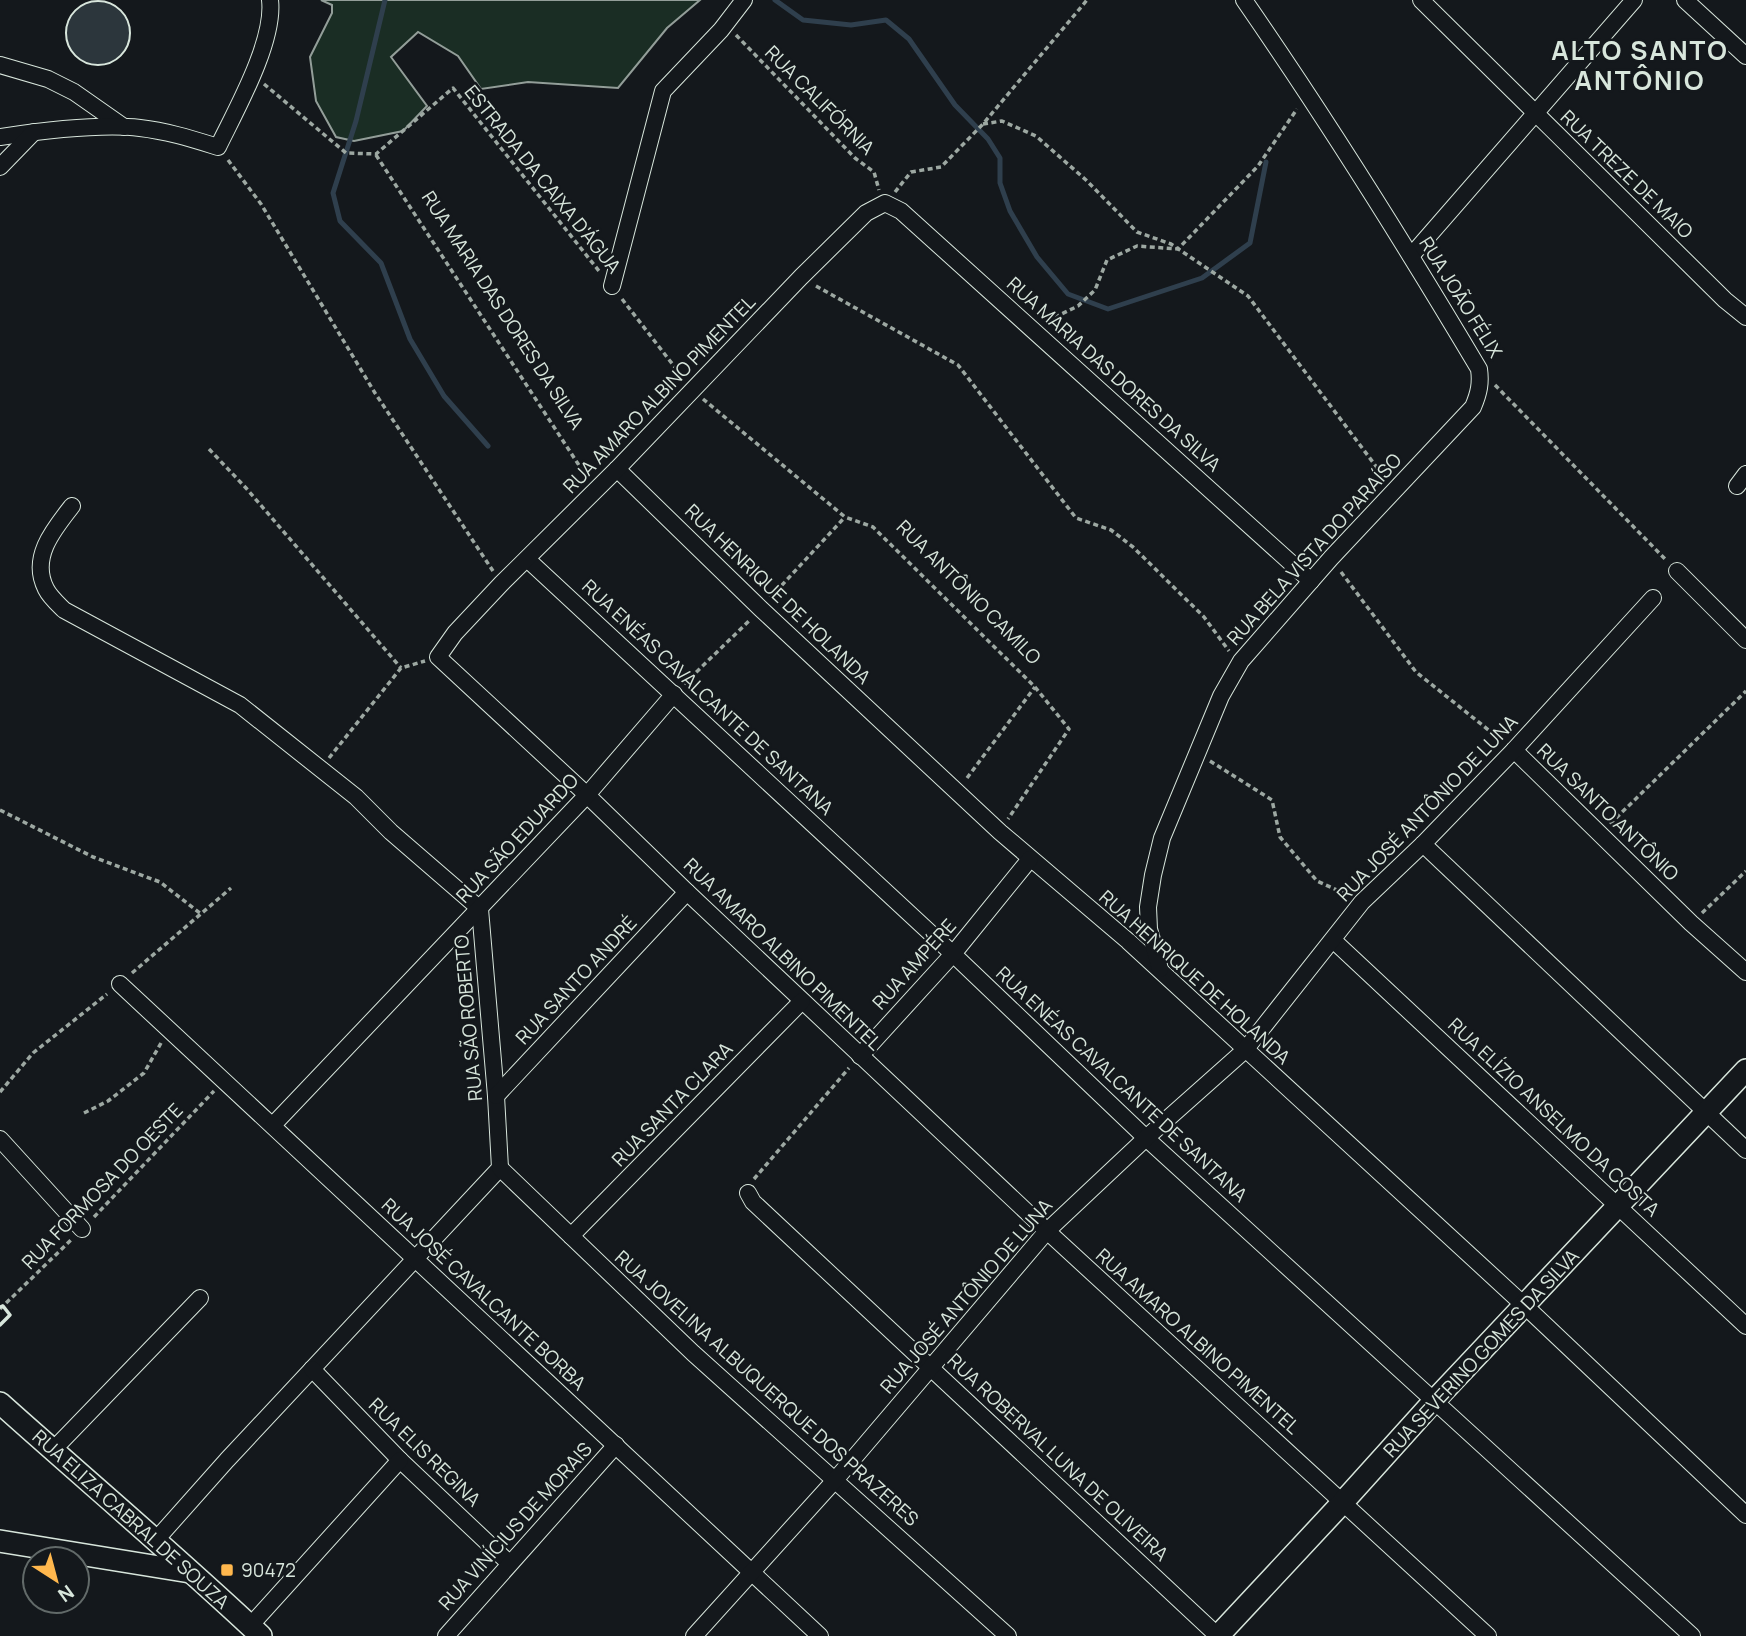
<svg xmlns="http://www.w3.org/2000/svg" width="1746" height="1636" viewBox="0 0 1746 1636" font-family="Manrope,sans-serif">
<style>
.green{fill:#1a2d24;stroke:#939e99;stroke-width:2}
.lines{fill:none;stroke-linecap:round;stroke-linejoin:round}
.stream{stroke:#2f3f4d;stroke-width:5}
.building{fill:#2c363c;stroke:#d8e6dc;stroke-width:2}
.minor-casing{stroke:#d8e6dc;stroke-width:18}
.tertiary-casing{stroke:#d8e6dc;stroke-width:24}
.path{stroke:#9da8a2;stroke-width:3.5;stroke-dasharray:5 3.5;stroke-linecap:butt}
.minor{stroke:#14181c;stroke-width:16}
.tertiary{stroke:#14181c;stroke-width:21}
.wall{stroke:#d8e6dc;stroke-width:3.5}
.poi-dot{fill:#ffb74d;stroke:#14181c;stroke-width:2.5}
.labels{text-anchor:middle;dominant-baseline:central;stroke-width:5;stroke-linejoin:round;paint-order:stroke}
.street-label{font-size:19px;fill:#d8e6dc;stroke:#14181c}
.poi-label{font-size:19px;fill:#d8e6dc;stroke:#14181c;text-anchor:start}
.district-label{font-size:26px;font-weight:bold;letter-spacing:2px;fill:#d8e6dc;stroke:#14181c}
</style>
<rect width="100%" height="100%" fill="#14181c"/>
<polygon class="green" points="321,0 700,0 667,28 618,88 528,82 481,89 458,56 418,32 391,57 427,106 403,131 354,141 336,137 316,101 310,57 332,13 332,5"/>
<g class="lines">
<g class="stream">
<polyline points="385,0 356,121 333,193 340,221 381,263 410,339 444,396 488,446"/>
<polyline points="775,0 803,20 851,25 886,20 909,39 955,105 988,139 1000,158 1000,183 1010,211 1037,257 1068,294 1108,309 1202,278 1250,243 1266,162"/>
</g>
</g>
<circle class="building" cx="98" cy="33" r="32"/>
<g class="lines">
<defs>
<g id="minor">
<polyline points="1421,0 1725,300 1746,317"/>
<polyline points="1685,0 1746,56"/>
<polyline points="0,65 48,79 74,92 124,127"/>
<path d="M0,137c40,-6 100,-14 140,-9 27,3 52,11 78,19 18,-37 57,-106 52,-147"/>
<polyline points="0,167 34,132"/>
<polyline points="1411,256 1634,0"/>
<polyline points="612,286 663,91 721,30 744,0"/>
<polyline points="617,469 761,609 1000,832 1128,941 1525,1306 1746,1515"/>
<polyline points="1737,486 1746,474"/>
<path d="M72,506c-19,24 -42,52 -26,83 4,8 12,15 18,21l176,95 116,92 35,35 89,77 16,187 4,72 -273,292 -72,81"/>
<polyline points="527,559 953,954 1146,1138 1692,1636"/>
<polyline points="1677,571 1746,640"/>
<polyline points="1311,581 901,211 885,203 866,213 801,277 617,469 501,584 455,633 438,657 587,795 687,892 1047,1231 1488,1636"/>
<polyline points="1514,750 1691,923 1746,972"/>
<polyline points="1423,844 1746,1150"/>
<polyline points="1333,940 1746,1326"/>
<path d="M1160,969l-11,-40 -1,-22 5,-32 9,-37 59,-142 20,-35 90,-103 142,-151c6,-14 8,-24 6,-38 -75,-126 -152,-249 -235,-369"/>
<polyline points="120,984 820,1636"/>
<polyline points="860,1056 953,954 1030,859"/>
<polyline points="496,1096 687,892"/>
<polyline points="273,1125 587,795 674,694"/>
<polyline points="0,1139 82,1229"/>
<polyline points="500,1168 693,1353 1008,1636"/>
<polyline points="748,1193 753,1202 1218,1636"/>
<polyline points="571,1236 802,1001"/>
<polyline points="312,1369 400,1460 509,1563"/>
<polyline points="53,1450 200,1298"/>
<polyline points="250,1626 400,1460"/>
<polyline points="446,1636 616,1445"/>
<polyline points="694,1636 836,1479 1047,1231 1146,1138 1245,1050 1362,902 1423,844 1514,750 1653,598"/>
</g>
<g id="tertiary">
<path d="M0,1403c87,78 176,153 261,233"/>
<polyline points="0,1541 190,1572"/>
<polyline points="1218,1636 1343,1502 1434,1401 1746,1070"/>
</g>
</defs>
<use href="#minor" class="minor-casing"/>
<use href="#tertiary" class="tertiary-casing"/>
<g class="path">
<polyline points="736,35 855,158 874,172 879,190"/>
<polyline points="264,84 346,153 376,154 453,88 599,271"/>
<polyline points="983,124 1002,121 1036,136 1086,180 1137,232 1171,244 1248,296 1384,477"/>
<polyline points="376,155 586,476"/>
<polyline points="228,160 261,204 375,393 493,571"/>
<polyline points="895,192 911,172 941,167 983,124 1087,0"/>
<polyline points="816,286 958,365 1076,518 1111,530 1133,547 1204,617 1229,651"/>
<polyline points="622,299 684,379"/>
<polyline points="1047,321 1078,306 1095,290 1107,260 1137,246 1178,249 1258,166 1297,109"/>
<polyline points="1495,385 1666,560"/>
<polyline points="703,399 845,517 873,527 1035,687 1069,729 1008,819"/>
<polyline points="209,449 246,488 401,668"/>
<polyline points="1341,572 1416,672 1501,740"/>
<polyline points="770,598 845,517"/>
<polyline points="684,684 751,619"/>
<polyline points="329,758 401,668 425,661"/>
<polyline points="1210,761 1272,800 1280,837 1317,881 1348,895"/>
<polyline points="967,778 1035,687"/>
<polyline points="0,810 93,857 160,882 201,914"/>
<polyline points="1610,824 1746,691"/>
<polyline points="1702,913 1746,871"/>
<polyline points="132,973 231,888"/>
<polyline points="0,1092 33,1053 107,994"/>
<polyline points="84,1113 108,1101 144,1073 161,1043"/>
<polyline points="754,1179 849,1068"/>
<polyline points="94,1217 214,1091"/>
<polyline points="0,1309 71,1240"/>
</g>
<use href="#minor" class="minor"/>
<use href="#tertiary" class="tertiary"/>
<polyline class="wall" points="0,1307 3,1306 10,1315 0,1325"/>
</g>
<rect class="poi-dot" x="220" y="1563" width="14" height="14" rx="3.5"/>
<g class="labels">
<g class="street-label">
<text transform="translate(820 100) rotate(45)">RUA CALIFÓRNIA</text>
<text transform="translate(1627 174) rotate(44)">RUA TREZE DE MAIO</text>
<text transform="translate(543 179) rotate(51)">ESTRADA DA CAIXA D'ÁGUA</text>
<text transform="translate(1461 297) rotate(58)">RUA JOÃO FÉLIX</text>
<text transform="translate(503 310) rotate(57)">RUA MARIA DAS DORES DA SILVA</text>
<text transform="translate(1114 374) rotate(42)">RUA MARIA DAS DORES DA SILVA</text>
<text transform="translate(659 394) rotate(-46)">RUA AMARO ALBINO PIMENTEL</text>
<text transform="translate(1314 549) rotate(-48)">RUA BELA VISTA DO PARAÍSO</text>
<text transform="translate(969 592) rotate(45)">RUA ANTÔNIO CAMILO</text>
<text transform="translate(778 594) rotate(44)">RUA HENRIQUE DE HOLANDA</text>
<text transform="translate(708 697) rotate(43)">RUA ENÉAS CAVALCANTE DE SANTANA</text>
<text transform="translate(1427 808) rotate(-46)">RUA JOSÉ ANTÔNIO DE LUNA</text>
<text transform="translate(1608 812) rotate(44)">RUA SANTO ANTÔNIO</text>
<text transform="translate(517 838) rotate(-47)">RUA SÃO EDUARDO</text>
<text transform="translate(783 954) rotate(44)">RUA AMARO ALBINO PIMENTEL</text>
<text transform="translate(914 964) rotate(-48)">RUA AMPÉRE</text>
<text transform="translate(1195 977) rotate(42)">RUA HENRIQUE DE HOLANDA</text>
<text transform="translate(576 980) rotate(-47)">RUA SANTO ANDRÉ</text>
<text transform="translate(468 1018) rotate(-95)">RUA SÃO ROBERTO</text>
<text transform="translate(1122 1084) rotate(43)">RUA ENÉAS CAVALCANTE DE SANTANA</text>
<text transform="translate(672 1104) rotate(-46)">RUA SANTA CLARA</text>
<text transform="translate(1554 1117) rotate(43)">RUA ELÍZIO ANSELMO DA COSTA</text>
<text transform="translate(102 1186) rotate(-46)">RUA FORMOSA DO OESTE</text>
<text transform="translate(484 1294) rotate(43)">RUA JOSÉ CAVALCANTE BORBA</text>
<text transform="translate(966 1296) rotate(-49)">RUA JOSÉ ANTÔNIO DE LUNA</text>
<text transform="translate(1198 1341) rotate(42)">RUA AMARO ALBINO PIMENTEL</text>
<text transform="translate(1481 1353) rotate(-47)">RUA SEVERINO GOMES DA SILVA</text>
<text transform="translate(767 1388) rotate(42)">RUA JOVELINA ALBUQUERQUE DOS PRAZERES</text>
<text transform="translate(425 1452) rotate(44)">RUA ELIS REGINA</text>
<text transform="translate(1058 1457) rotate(43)">RUA ROBERVAL LUNA DE OLIVEIRA</text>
<text transform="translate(131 1519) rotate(42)">RUA ELIZA CABRAL DE SOUZA</text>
<text transform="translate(515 1526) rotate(-48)">RUA VINÍCIUS DE MORAIS</text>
</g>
<g class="poi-label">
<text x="241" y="1570">90472</text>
</g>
<g class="district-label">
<text x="1640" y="50">ALTO SANTO<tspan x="1640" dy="30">ANTÔNIO</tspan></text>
</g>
</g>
<g transform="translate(56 1580) rotate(144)"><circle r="33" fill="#14181c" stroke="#626a69" stroke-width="2"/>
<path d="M0-5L12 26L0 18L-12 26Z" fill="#ffb74d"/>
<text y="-10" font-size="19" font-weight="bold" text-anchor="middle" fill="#d8e6dc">N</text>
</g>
</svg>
